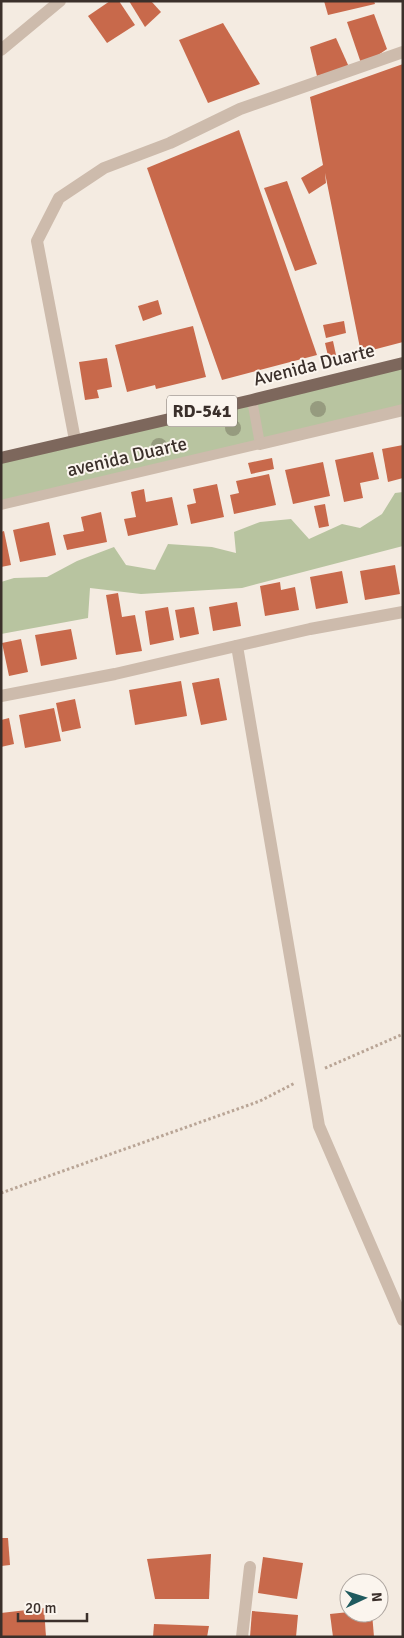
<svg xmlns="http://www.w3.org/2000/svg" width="404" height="1638" viewBox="0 0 404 1638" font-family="Signika,sans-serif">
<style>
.green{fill:#b8c4a0}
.building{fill:#c8694b}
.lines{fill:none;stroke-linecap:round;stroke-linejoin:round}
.path{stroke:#b9a596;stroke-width:3;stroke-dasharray:2.5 2.5;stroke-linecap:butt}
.service{stroke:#cdbbac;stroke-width:10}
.minor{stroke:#cdbbac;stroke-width:12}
.primary{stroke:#7d675c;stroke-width:12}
.tree{fill:#969b7f}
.labels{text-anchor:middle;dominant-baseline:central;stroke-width:4;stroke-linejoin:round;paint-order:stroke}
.shield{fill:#fbf5ee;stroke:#756b66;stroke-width:1}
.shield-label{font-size:18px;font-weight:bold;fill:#3b302b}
.street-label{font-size:19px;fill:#3b302b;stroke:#fbf5ee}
</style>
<rect width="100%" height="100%" fill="#f4ebe1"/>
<g class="green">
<polygon points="403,363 403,410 260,444 252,400"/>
<polygon points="252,401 259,443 1,502 1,460"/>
<polygon points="403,492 403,546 242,588 141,594 90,588 88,618 1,634 1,582 14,578 47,577 77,561 114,547 126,565 155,570 168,544 212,547 236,553 234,532 260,522 291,519 309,539 342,524 360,528 382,514 395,493"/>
</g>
<g class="building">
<polygon points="110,1 119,1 135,25 107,43 88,16"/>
<polygon points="129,1 151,1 161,12 145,27"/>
<polygon points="324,1 374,1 375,4 328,15"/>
<polygon points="374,14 387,49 362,66 347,22"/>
<polygon points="223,23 260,84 208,103 179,40"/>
<polygon points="336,38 349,67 317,76 310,47"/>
<polygon points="403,64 403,342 361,353 325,173 326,183 309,194 301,178 323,165 310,97"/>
<polygon points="239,130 317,355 222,380 147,168"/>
<polygon points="287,181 317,264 295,271 264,188"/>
<polygon points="158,300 162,314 143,321 138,306"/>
<polygon points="344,321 346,333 326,338 323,325"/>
<polygon points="193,326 206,377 156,389 155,385 127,392 115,345"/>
<polygon points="333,341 336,355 328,356 325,343"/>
<polygon points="107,358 112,387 97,390 99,398 85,400 79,362"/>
<polygon points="403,445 403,478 388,482 382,449"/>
<polygon points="373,452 379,479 360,483 363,498 344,502 335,460"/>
<polygon points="272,458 274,469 251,474 248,463"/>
<polygon points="323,462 330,496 293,504 285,470"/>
<polygon points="269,474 276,505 234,514 230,495 239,493 236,481"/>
<polygon points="217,484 224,517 191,524 187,505 196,503 193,489"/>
<polygon points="144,489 146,502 172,497 178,525 128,536 124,519 136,517 131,492"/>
<polygon points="325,504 329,526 319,528 314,506"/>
<polygon points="101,512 107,542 67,550 63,535 84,531 81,517"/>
<polygon points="49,522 56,555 20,562 13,530"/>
<polygon points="4,531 11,565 1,567 1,532"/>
<polygon points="395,565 400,594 365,600 360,571"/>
<polygon points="342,571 348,603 316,609 310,577"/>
<polygon points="280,582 281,590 295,587 299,610 265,616 260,586"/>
<polygon points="118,593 122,617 135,615 142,651 116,655 106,595"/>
<polygon points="237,602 241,626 213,631 209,607"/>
<polygon points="168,607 174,640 150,645 145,611"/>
<polygon points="194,607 199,634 180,638 175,610"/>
<polygon points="71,629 77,659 41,666 35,635"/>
<polygon points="21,639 28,672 9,676 2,643"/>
<polygon points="219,678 227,720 201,725 192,683"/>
<polygon points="181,681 187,716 135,725 129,690"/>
<polygon points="75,699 81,728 62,732 56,703"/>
<polygon points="54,708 61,741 25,748 19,715"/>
<polygon points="9,718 14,744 1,747 1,720"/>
<polygon points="1,1538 8,1538 10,1565 1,1566"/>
<polygon points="211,1554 209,1599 155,1599 147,1559"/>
<polygon points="263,1557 303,1563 297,1599 258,1593"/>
<polygon points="44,1608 46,1637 1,1637 1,1613"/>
<polygon points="252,1611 298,1615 296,1637 250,1637"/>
<polygon points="349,1612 372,1613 374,1637 333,1637 330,1614"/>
<polygon points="154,1624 209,1626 207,1637 153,1637"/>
</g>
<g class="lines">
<g class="path">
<polyline points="325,1068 403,1034"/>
<polyline points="1,1193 260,1101 295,1083"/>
</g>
<polyline class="service" points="1,505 260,444 252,400"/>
<g class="minor">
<polyline points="1,50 60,1"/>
<polyline points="75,440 37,241 59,198 104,168 170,143 240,109 403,52"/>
<polyline points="260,444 403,410"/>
<polyline points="237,646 319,1126 403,1320"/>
<polyline points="1,696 115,674 310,629 403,612"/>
<polyline points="242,1637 250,1567"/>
</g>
<polyline class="primary" points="1,458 252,400 403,363"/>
</g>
<g class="tree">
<circle cx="318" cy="409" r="8"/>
<circle cx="233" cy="428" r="8"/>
<circle cx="159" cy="446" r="8"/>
</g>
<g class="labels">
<rect class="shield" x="167" y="395.5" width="70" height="31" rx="4"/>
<g class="shield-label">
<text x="202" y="411">RD-541</text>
</g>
<g class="street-label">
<text transform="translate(314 365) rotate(-14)">Avenida Duarte</text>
<text transform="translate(127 457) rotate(-13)">avenida Duarte</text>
</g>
</g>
<rect width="404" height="1638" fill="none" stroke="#3b302b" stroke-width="5"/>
<g transform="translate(364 1598) rotate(86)"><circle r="24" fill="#fbf5ee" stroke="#aea6a0"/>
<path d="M0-4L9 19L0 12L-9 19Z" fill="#1f5a5e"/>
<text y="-8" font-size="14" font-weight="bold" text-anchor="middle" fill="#3b302b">N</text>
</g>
<path d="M18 1613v8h69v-8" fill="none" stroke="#3b302b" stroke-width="2.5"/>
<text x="25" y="1613" font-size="15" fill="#3b302b" stroke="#fbf5ee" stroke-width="4" paint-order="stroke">20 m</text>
</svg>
